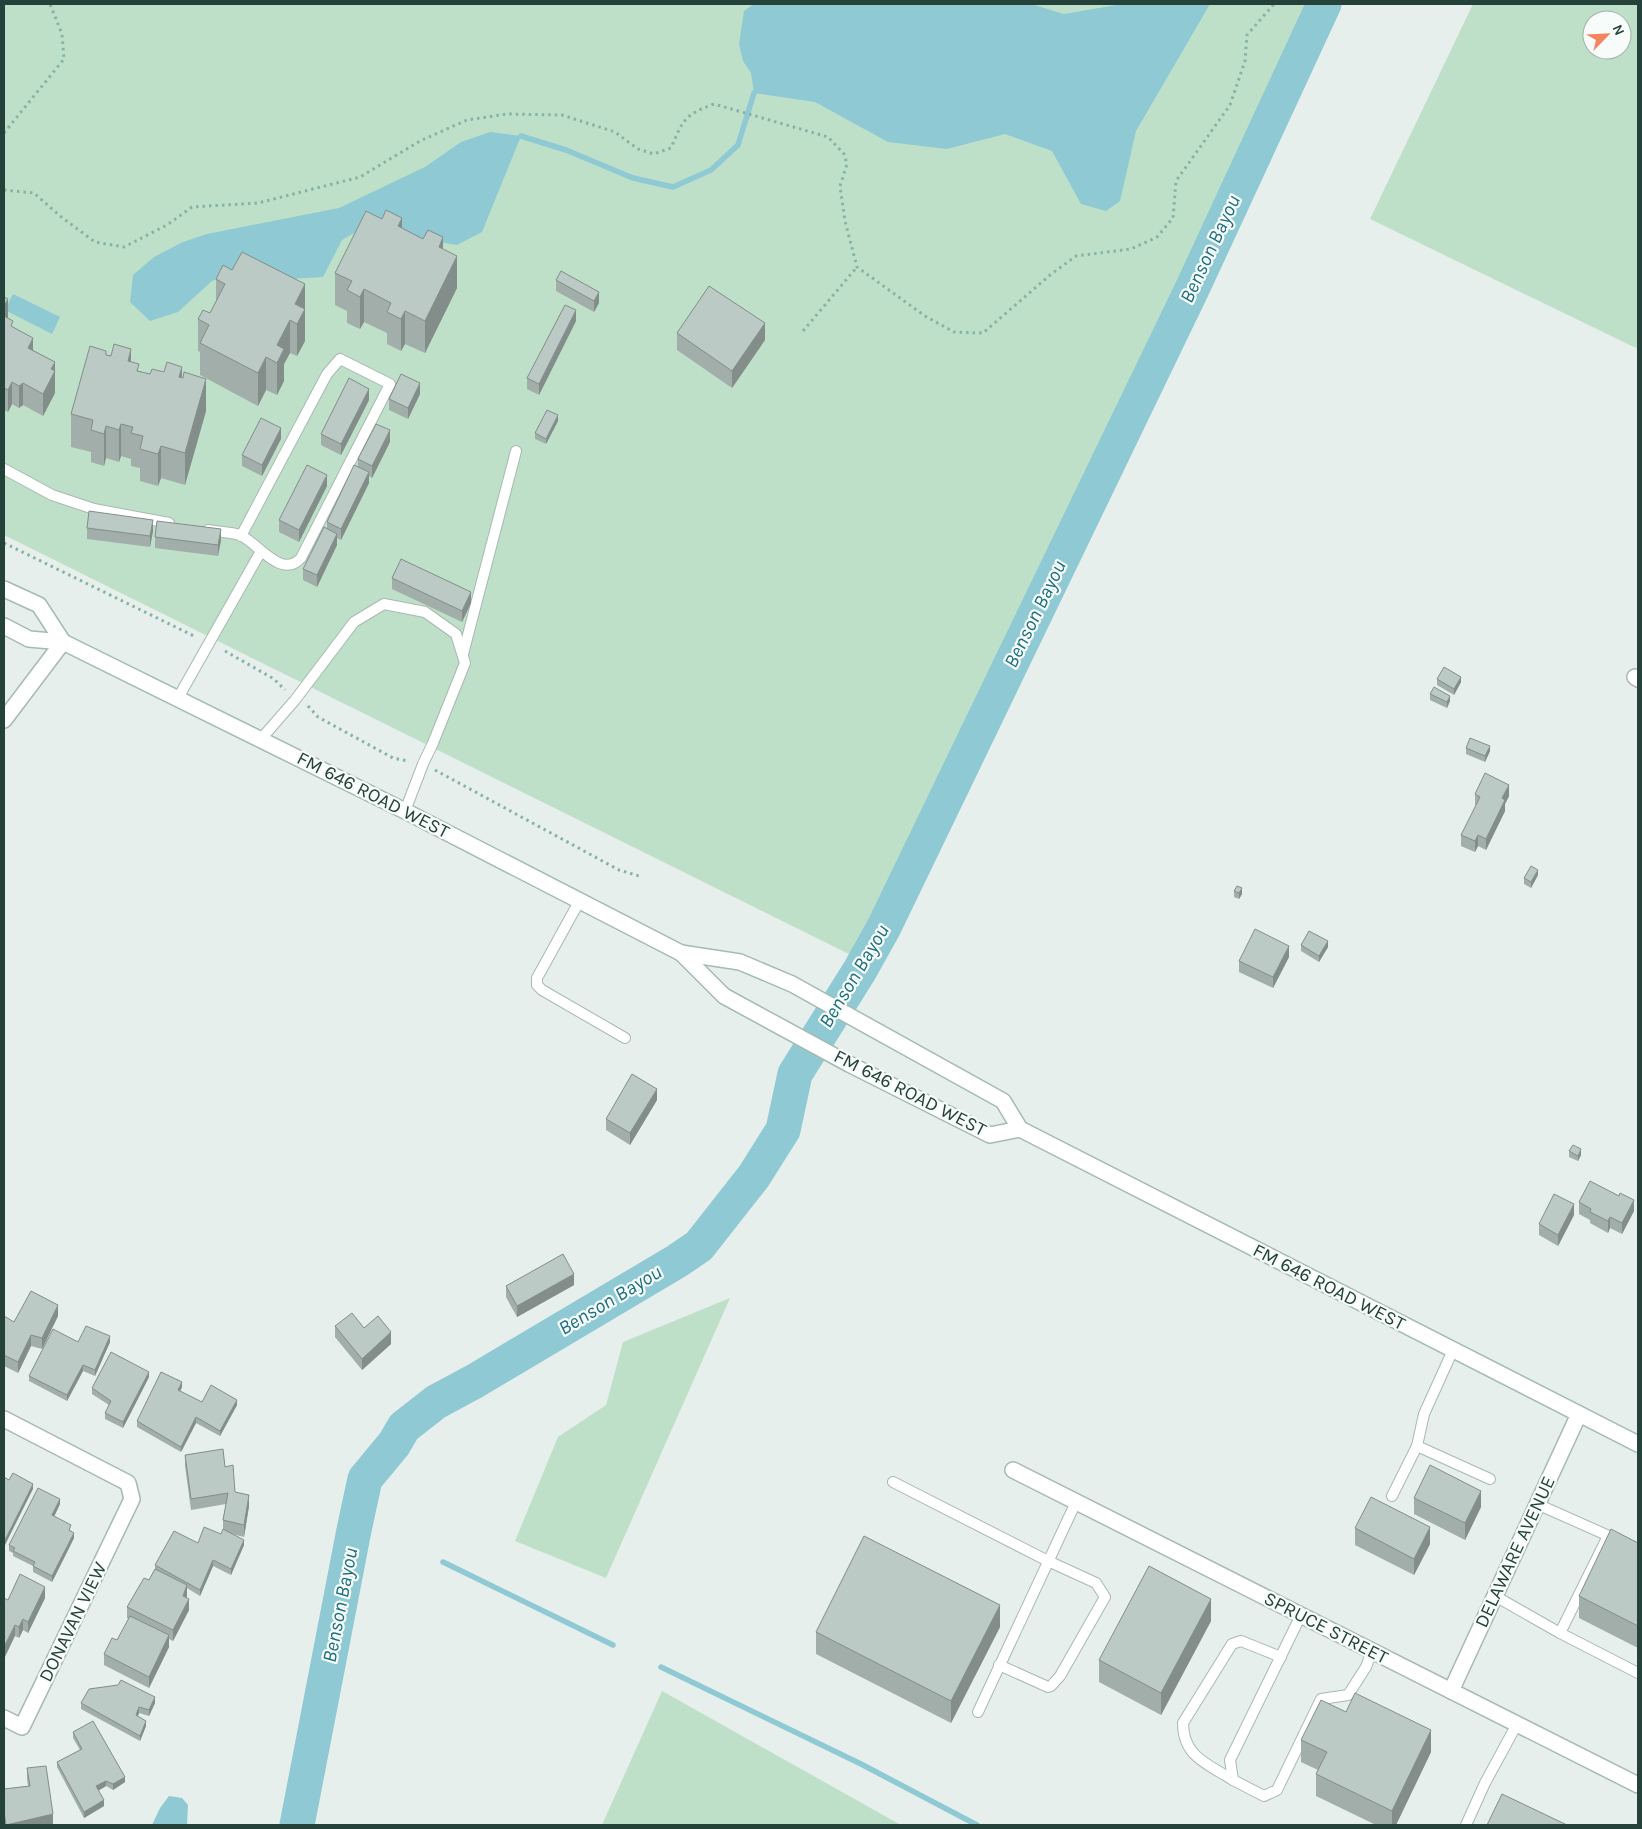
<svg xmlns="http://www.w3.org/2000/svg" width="1642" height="1829" viewBox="0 0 1642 1829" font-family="Karla,sans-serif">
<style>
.green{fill:#bfe0c8;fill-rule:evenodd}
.water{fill:#8ec9d4}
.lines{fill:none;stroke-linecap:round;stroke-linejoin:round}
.stream{stroke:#8ec9d4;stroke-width:5.5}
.river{stroke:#8ec9d4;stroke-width:35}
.lane-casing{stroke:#a8b8b2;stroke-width:12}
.street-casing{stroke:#a8b8b2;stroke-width:18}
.secondary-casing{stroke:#a4bbb3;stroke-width:18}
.path{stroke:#86b3a5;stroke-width:3;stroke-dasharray:2.5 4;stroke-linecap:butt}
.lane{stroke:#fff;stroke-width:10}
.street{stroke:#fff;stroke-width:15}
.secondary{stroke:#fff;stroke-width:15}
.wall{fill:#a1aea9}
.shaded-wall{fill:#838d89}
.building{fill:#bbcac4;stroke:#838d89}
.labels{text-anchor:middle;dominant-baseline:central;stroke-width:4.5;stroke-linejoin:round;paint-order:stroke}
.street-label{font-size:19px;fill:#24423a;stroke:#f7fbf9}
.water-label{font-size:20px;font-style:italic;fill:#1c6f80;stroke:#f7fbf9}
</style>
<rect width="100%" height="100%" fill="#e6efeb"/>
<g class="green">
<polygon points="4,4 1324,4 863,961 4,535"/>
<path d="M1473,4h165v345l-268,-130zM1592,20h30v30h-30z"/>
<polygon points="730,1298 606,1578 515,1541 558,1437 606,1405 623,1342"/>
<polygon points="662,1691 901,1825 602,1825"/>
</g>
<g class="water">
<polygon points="754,4 1031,4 1064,14 1122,4 1210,4 1136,131 1120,201 1106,211 1081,204 1052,151 1005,134 947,149 888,142 815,102 754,93 751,73 743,61 739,44 744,11"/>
<polygon points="490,132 521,136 482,232 457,245 427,240 375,221 342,240 323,277 290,279 257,267 212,281 178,312 150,321 130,302 133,275 154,257 183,242 207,234 339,208 425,167 461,142"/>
<polygon points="13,294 60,317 52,334 5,310"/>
<polygon points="169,1796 182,1798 188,1805 187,1825 152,1825 160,1808"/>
</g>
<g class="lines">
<g class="stream">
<polyline points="521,136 566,150 633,178 673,187 711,170 738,145 754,93"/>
<polyline points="348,1557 356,1556"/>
<polyline points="443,1562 613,1645"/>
<polyline points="661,1667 861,1764 977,1825"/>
</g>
<polyline class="river" points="297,1825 354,1530 365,1479 394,1444 404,1427 436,1402 475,1381 677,1261 699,1246 754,1176 783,1130 795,1074 860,970 884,927 1192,289 1324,4"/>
<defs>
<g id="lane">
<polyline points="4,469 52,495 94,509 169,523"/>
<path d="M208,530c10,2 22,2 32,5 17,7 41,45 61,23l89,-174 -50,-25 -13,15 -86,162"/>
<polyline points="463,654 516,451"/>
<polyline points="178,698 261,551"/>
<polyline points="261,739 295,700 354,622 384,604 425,612 456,634 465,663 433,743 423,764 405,811"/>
<polyline points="580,900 537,978 537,985 542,990 625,1038"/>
<polyline points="1417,1446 1490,1479"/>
<polyline points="893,1482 1048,1561 1096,1583 1105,1597 1060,1676 1051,1686 1048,1687 999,1665"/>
<polyline points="1392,1496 1417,1446 1424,1414 1453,1350"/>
<polyline points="1537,1504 1638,1549"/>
<polyline points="1608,1536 1560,1633 1638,1673"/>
<polyline points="1495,1596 1560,1633"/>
<polyline points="1301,1615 1230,1760 1233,1780 1264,1796 1277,1790 1321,1699 1348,1695 1366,1667 1372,1651"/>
<polyline points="978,1712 1076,1502"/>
<path d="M1233,1780c-25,-16 -50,-23 -50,-57l49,-79 9,-3 40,16"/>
<polyline points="1466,1825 1485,1783 1517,1724"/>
</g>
<g id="street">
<polyline points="1635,677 1638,679"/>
<polyline points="4,720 63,642"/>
<polyline points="4,1419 128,1483 132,1499 22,1727 4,1718"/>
<polyline points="1013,1470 1638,1785"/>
<polyline points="1451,1691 1579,1414"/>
</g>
<g id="secondary">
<polyline points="4,589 39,605 63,642"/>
<polyline points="4,626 29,639 63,642 405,811 681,953 724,996 849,1064 990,1135 1020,1129"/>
<polyline points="681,953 740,962 792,984 1003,1101 1020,1129 1638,1444"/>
</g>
</defs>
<use href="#lane" class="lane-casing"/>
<use href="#street" class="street-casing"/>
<use href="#secondary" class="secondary-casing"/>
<g class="path">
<polyline points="4,133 64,59 62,34 50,4"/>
<path d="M4,190l30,3 26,23 35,26 29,5 43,-22 25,-18 66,-4 102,-26 60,-36 47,-21 40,-6 55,1 53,17 23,17 16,5 17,-6c12,-28 13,-33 43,-44l114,33 16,17 3,10 -7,22 5,35 12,46 68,49 29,16 29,1 67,-58 26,-19 55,-7 26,-12 16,-19 3,-37 54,-76 15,-44 2,-26 27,-31"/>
<polyline points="803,331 857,267"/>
<polyline points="4,543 196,637"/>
<polyline points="225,651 274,679 285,690"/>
<polyline points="308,706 318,717 393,758 408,761"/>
<polyline points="435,770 619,870 639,876"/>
</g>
<use href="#lane" class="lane"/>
<use href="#street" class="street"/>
<use href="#secondary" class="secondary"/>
</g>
<g class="wall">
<polygon points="402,228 443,249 457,288 425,353 405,344 401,351 387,344 387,333 364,322 360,329 347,323 347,311 335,305 335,273"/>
<polygon points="216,279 305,317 305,341 297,356 290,353 284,364 284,381 277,395 266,390 258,406 200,375 200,352 198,351 198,319 210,313 216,303"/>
<polygon points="556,280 599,303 594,312 556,291"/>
<polygon points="4,297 8,318 13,328 33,350 55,362 55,393 43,416 23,405 19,408 12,404 8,412 4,410"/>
<polygon points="576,321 539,395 527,389 527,378"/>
<polygon points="677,333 765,340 732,388 677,350"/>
<polygon points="106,355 131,362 139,371 150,374 182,378 206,411 185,485 161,478 158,486 140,481 140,468 131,466 131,459 121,456 119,462 106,458 104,466 91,462 91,452 71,447 71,414"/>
<polygon points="420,394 408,419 389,410 389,399"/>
<polygon points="369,400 341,455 321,445 321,434"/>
<polygon points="558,421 546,444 535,439 535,433"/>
<polygon points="281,439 262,476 242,466 242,455"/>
<polygon points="390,442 372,478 369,476 369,483 341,540 337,538 337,545 317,587 303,580 303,569 327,529 327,522 358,467 358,459"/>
<polygon points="327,486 299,542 279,532 279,520"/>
<polygon points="87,528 153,531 150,547 87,539"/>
<polygon points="155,537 221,540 218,556 155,548"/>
<polygon points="392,578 471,603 462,622 392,589"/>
<polygon points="1437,679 1461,682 1454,695 1437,685"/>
<polygon points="1430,694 1450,701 1447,708 1430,700"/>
<polygon points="1466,748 1490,751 1485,762 1466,754"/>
<polygon points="1475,794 1509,796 1505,804 1505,811 1486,850 1478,846 1475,852 1461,846 1461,835 1476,806 1475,805"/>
<polygon points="1538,875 1531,888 1524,884 1524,878"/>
<polygon points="1234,891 1242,894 1239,899 1234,897"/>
<polygon points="1301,945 1328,947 1319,962 1301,951"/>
<polygon points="1289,957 1273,988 1239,972 1239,961"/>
<polygon points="657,1100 630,1145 606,1130 606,1119"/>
<polygon points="1569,1151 1581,1155 1578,1161 1569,1157"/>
<polygon points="1579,1202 1634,1211 1622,1234 1610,1228 1608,1233 1590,1223 1590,1220 1579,1214"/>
<polygon points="1574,1215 1558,1246 1539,1235 1539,1224"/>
<polygon points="574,1285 517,1317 506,1297 506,1286"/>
<polygon points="4,1316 14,1322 58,1316 42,1349 31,1346 18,1373 4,1366"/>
<polygon points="335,1326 364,1328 391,1344 362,1370 335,1337"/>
<polygon points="78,1342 110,1342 95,1376 83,1371 67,1401 29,1381 29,1376"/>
<polygon points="149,1377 123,1428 105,1419 105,1413 109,1405 92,1394 92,1388"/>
<polygon points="182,1387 180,1391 202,1402 237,1405 220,1436 196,1423 181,1452 137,1427 137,1421"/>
<polygon points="185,1455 225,1467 235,1492 249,1506 244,1537 232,1534 244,1545 231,1575 213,1566 200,1596 187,1588 186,1598 189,1610 173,1641 169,1639 169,1647 149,1688 104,1665 104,1654 117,1640 129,1619 127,1618 127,1607 149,1580 155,1569 155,1565 198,1543 221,1534 223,1531 223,1520 226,1504 191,1510 185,1466"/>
<polygon points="1414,1498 1481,1507 1465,1540 1414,1514"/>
<polygon points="60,1504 54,1516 71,1531 74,1538 52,1582 33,1572 33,1566 13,1556 13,1553 9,1551 9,1545"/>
<polygon points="1355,1528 1430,1544 1414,1575 1355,1545"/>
<polygon points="1638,1543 1638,1648 1579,1618 1579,1596"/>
<polygon points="45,1598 28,1633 23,1630 19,1638 15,1636 8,1600"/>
<polygon points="1211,1621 1161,1715 1099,1682 1099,1660"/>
<polygon points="1000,1627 951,1723 816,1654 816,1632"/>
<polygon points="81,1703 155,1703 149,1716 139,1713 138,1716 146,1726 140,1741 81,1709"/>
<polygon points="73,1732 125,1782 113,1790 106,1786 98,1791 104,1806 84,1818 57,1767 57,1762 80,1750 73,1738"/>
<polygon points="1301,1740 1431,1752 1396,1825 1376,1825 1316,1796 1316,1774 1318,1770 1301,1762"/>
<polygon points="27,1768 53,1825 4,1825 4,1789 28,1786 27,1779"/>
</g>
<g class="shaded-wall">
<polygon points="402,218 402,250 398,226"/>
<polygon points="443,237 443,270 439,247"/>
<polygon points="457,256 457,288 425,353 425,321"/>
<polygon points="305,284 305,341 297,356 297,324 295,304"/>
<polygon points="364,289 364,322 360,329 360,297"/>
<polygon points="599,292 599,303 594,312 594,301"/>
<polygon points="8,299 8,321 4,328 4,306"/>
<polygon points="576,310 576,321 539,395 539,384"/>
<polygon points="405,311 405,344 401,351 401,319"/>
<polygon points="290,320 290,353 284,364 284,381 277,395 277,345"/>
<polygon points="765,323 765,340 732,388 732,371"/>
<polygon points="33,338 33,360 28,348"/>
<polygon points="131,349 131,382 128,361"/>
<polygon points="266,357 266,390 258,406 258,373"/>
<polygon points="55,362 55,393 43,416 43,394 51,369"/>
<polygon points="182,367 182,399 179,377"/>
<polygon points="206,379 206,411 185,485 185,453"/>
<polygon points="12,382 12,404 8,412 8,390"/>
<polygon points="23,383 23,405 19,408 19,386"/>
<polygon points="420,383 420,394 408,419 408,408"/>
<polygon points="369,389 369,400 341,455 341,444"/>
<polygon points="558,415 558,421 546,444 546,439"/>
<polygon points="121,424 121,456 119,462 119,430"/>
<polygon points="106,426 106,458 104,466 104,434"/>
<polygon points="281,428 281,439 262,476 262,465"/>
<polygon points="390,430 390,442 372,478 372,466"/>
<polygon points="161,446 161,478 158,486 158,454"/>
<polygon points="369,472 369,483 341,540 341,529"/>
<polygon points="327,475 327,486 299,542 299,530"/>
<polygon points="153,520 153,531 150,547 150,536"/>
<polygon points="221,529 221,540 218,556 218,545"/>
<polygon points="337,534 337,545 317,587 317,575"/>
<polygon points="471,592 471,603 462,622 462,611"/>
<polygon points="1461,677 1461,682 1454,695 1454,689"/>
<polygon points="1450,696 1450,701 1447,708 1447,702"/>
<polygon points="1490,746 1490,751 1485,762 1485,756"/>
<polygon points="1509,785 1509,796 1505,804 1505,811 1486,850 1486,839 1502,798"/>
<polygon points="1478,835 1478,846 1475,852 1475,841"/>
<polygon points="1538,870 1538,875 1531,888 1531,882"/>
<polygon points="1242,888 1242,894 1239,899 1239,893"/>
<polygon points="1328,941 1328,947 1319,962 1319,956"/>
<polygon points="1289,946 1289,957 1273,988 1273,977"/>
<polygon points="657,1089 657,1100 630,1145 630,1133"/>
<polygon points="1581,1149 1581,1155 1578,1161 1578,1156"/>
<polygon points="1634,1200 1634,1211 1622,1234 1622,1223"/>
<polygon points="1574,1204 1574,1215 1558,1246 1558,1235"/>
<polygon points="1610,1217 1610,1228 1608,1233 1608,1221"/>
<polygon points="574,1274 574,1285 517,1317 517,1306"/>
<polygon points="58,1305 58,1316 42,1349 42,1338"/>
<polygon points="391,1332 391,1344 362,1370 362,1359"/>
<polygon points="31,1335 31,1346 18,1373 18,1362"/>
<polygon points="110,1336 110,1342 95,1376 95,1370"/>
<polygon points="83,1365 83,1371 67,1401 67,1395"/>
<polygon points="149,1372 149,1377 123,1428 123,1422"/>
<polygon points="182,1382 182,1387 178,1396 178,1390"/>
<polygon points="237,1400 237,1405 220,1436 220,1431"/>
<polygon points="196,1417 196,1423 181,1452 181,1447"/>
<polygon points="33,1484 33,1489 4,1547 4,1542"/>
<polygon points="1481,1491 1481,1507 1465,1540 1465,1523"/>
<polygon points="249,1495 249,1506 244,1537 244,1525"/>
<polygon points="60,1499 60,1504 52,1521 52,1515"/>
<polygon points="1430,1527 1430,1544 1414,1575 1414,1559"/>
<polygon points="74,1533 74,1538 52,1582 52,1576"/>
<polygon points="244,1540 244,1545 231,1575 231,1569"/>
<polygon points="213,1560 213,1566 200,1596 200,1590"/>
<polygon points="187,1585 187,1596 183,1607 183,1596"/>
<polygon points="45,1587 45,1598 28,1633 28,1622"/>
<polygon points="189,1599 189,1610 173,1641 173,1630"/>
<polygon points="1211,1599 1211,1621 1161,1715 1161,1693"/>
<polygon points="1000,1605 1000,1627 951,1723 951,1701"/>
<polygon points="23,1619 23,1630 19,1638 19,1627"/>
<polygon points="15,1625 15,1636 4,1659 4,1647"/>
<polygon points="169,1635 169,1647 149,1688 149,1677"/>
<polygon points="155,1697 155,1703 149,1716 149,1710"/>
<polygon points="139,1707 139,1713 136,1721 136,1715"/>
<polygon points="146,1721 146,1726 140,1741 140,1736"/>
<polygon points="1431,1730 1431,1752 1396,1825 1392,1825 1392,1811"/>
<polygon points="125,1777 125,1782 113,1790 113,1784"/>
<polygon points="106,1781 106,1786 96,1792 96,1786"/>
<polygon points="104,1800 104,1806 84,1818 84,1812"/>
<polygon points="53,1814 53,1825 6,1825"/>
</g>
<g class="building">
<polygon points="386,210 402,218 398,226 423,239 428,230 443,237 439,247 457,256 425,321 405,311 401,319 387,312 391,303 364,289 360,297 347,290 352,281 335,273 366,211 382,219"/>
<polygon points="242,252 305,284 295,304 305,309 297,324 290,320 277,345 284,349 277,363 266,357 258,373 200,343 209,325 198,319 203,310 210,313 225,284 216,279 223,265 232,270"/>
<polygon points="561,271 599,292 594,301 556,280"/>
<polygon points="709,286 765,323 732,371 677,333"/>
<polygon points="4,297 8,299 4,306"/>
<polygon points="565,305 576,310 539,384 527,378"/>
<polygon points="4,316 13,321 11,326 33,338 28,348 55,362 51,369 55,371 43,394 23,383 19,386 12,382 8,390 4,388"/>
<polygon points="114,344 131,349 128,361 139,364 137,371 150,374 152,369 164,372 167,362 182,367 179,377 183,378 184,372 206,379 185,453 161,446 158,454 140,449 143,436 131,433 133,427 121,424 119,430 106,426 104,434 91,430 93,420 71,414 90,346 106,351 106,355 111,356"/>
<polygon points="401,374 420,383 408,408 389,399"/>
<polygon points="349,378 369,389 341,444 321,434"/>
<polygon points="547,410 558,415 546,439 535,433"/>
<polygon points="261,418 281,428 262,465 242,455"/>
<polygon points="376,424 390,430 372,466 358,459"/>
<polygon points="307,465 327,475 299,530 279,520"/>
<polygon points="354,465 369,472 341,529 327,522"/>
<polygon points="89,511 153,520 150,536 87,528"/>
<polygon points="157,521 221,529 218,545 155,537"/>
<polygon points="324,527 337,534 317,575 303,569"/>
<polygon points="401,559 471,592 462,611 392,578"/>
<polygon points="1444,667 1461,677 1454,689 1437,679"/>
<polygon points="1434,687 1450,696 1447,702 1430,694"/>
<polygon points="1470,738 1490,746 1485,756 1466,748"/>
<polygon points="1485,773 1509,785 1502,798 1505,800 1486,839 1478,835 1475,841 1461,835 1480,797 1475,794"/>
<polygon points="1531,866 1538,870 1531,882 1524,878"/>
<polygon points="1237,886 1242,888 1239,893 1234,891"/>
<polygon points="1255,929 1289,946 1273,977 1239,961"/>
<polygon points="1309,931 1328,941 1319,956 1301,945"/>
<polygon points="632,1074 657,1089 630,1133 606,1119"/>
<polygon points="1573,1145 1581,1149 1578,1156 1569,1151"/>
<polygon points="1590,1181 1619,1196 1620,1193 1634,1200 1622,1223 1610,1217 1608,1221 1590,1212 1591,1209 1579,1202"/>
<polygon points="1554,1194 1574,1204 1558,1235 1539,1224"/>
<polygon points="563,1254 574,1274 517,1306 506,1286"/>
<polygon points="31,1291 58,1305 42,1338 31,1335 18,1362 4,1355 4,1316 14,1322"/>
<polygon points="352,1313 364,1328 378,1316 391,1332 362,1359 335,1326"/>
<polygon points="86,1326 110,1336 95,1370 83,1365 67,1395 29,1376 53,1329 78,1342"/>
<polygon points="111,1352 149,1372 123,1422 105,1413 111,1401 92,1388"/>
<polygon points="161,1372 182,1382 178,1390 202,1402 211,1385 237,1400 220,1431 196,1417 181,1447 137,1421"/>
<polygon points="223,1449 225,1467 233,1465 235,1492 249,1495 244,1525 223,1520 228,1493 191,1499 185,1455"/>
<polygon points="1430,1465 1481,1491 1465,1523 1414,1498"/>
<polygon points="13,1473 33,1484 4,1542 4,1477 9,1480"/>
<polygon points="38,1488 60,1499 52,1515 71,1525 69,1530 74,1533 52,1576 33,1566 35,1562 13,1551 15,1548 9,1545"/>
<polygon points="1371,1497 1430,1527 1414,1559 1355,1528"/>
<polygon points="204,1527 221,1534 223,1529 244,1540 231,1569 213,1560 200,1590 155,1565 174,1531 198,1543"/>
<polygon points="1611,1529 1638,1543 1638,1626 1579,1596"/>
<polygon points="864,1536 1000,1605 951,1701 816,1632"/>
<polygon points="1149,1566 1211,1599 1161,1693 1099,1660"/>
<polygon points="155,1569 187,1585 183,1596 189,1599 173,1630 127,1607 144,1578 149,1580"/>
<polygon points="20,1574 45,1587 28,1622 23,1619 19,1627 15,1625 4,1647 4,1598 8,1600"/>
<polygon points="130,1616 169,1635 149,1677 104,1654 112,1638 117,1640"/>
<polygon points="121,1680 155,1697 149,1710 139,1707 136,1715 146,1721 140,1736 81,1703 89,1689 118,1685"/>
<polygon points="1355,1693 1431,1730 1392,1811 1316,1774 1327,1752 1301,1740 1321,1700 1346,1712"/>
<polygon points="93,1721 125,1777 113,1784 106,1781 96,1786 104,1800 84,1812 57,1762 82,1749 73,1732"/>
<polygon points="46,1766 53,1814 6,1825 4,1811 4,1789 30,1786 27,1768"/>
<polygon points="1502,1794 1567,1825 1487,1825"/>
</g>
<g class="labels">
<g class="street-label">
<text transform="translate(373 795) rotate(27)">FM 646 ROAD WEST</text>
<text transform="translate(910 1093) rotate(27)">FM 646 ROAD WEST</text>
<text transform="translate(1329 1287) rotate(27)">FM 646 ROAD WEST</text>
<text transform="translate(1515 1552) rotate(-65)">DELAWARE AVENUE</text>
<text transform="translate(73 1622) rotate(-64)">DONAVAN VIEW</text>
<text transform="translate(1326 1628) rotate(27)">SPRUCE STREET</text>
</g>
<g class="water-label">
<text transform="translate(1210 249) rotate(-65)">Benson Bayou</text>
<text transform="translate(1035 614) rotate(-64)">Benson Bayou</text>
<text transform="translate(854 976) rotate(-59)">Benson Bayou</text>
<text transform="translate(610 1300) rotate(-31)">Benson Bayou</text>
<text transform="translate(340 1605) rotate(-79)">Benson Bayou</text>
</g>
</g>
<rect width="1642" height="1829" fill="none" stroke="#24423a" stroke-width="10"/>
<g transform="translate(1607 35) rotate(66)"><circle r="24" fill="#f7fbf9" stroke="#a3b1ad"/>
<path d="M0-4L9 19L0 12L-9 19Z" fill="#f4845f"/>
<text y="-8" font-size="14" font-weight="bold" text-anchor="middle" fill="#24423a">N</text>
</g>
</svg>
